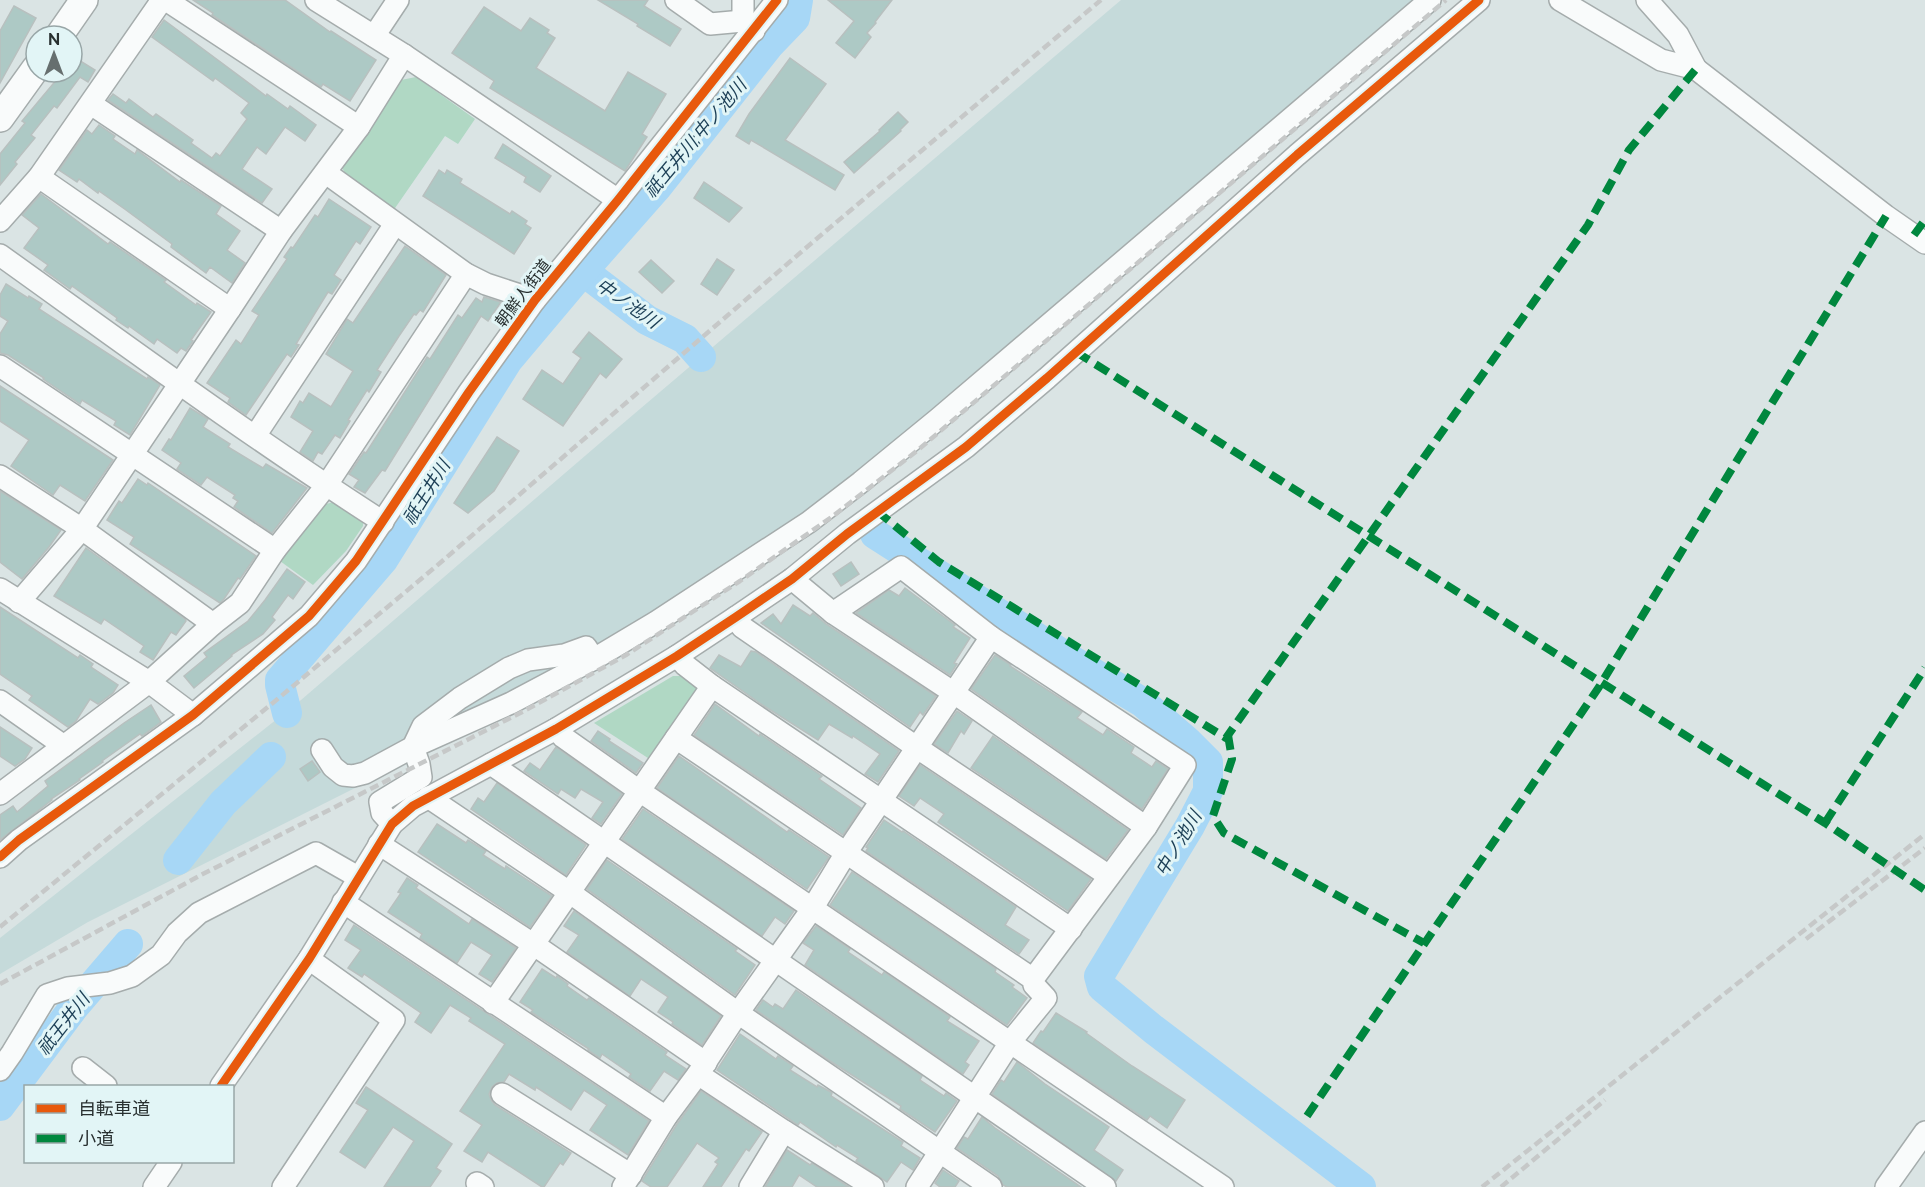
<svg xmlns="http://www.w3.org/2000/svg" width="1925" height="1187" viewBox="0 0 1925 1187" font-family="Raleway,'Noto Sans JP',sans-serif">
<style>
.built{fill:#c5dada}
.green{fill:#b0d8c4}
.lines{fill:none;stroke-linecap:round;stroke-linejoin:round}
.river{stroke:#a7d7f6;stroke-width:30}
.building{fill:#adc9c5;stroke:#b8c0bf;stroke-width:1.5}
.minor-casing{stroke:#a5acac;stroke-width:24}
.major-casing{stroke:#a5acac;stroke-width:30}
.minor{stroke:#f9fbfb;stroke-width:21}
.major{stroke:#f9fbfb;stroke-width:27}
.rail{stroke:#c6c8c8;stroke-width:4.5;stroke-dasharray:9 4.5;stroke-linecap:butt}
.quiet{stroke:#00873e;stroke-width:8;stroke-dasharray:15 8;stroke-linecap:butt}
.cycleway-casing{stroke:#e2f5f6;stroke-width:13}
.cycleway{stroke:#e8590c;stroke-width:9}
.labels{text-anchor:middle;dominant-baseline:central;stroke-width:6;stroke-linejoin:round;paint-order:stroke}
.street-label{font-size:16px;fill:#283030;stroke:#e2f5f6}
.water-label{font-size:18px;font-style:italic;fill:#1b3e55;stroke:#e2f5f6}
</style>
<rect width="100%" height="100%" fill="#dae4e4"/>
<polygon class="built" points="1121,0 1438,0 875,478 521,707 357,787 88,922 0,974 0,938 301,700 607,437"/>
<g class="green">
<polygon points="416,77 475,119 458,144 445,136 393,211 345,174 342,167 401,80"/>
<polygon points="334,502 363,522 363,526 346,551 313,585 280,561 322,505"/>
<polygon points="673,676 686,676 699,686 651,760 594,723"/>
</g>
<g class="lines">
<g class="river">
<polyline points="583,271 647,320 685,339 701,357"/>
<polyline points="875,534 1073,661 1142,702 1188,742 1208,762 1208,791 1190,826 1099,976 1102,987 1153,1029 1361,1187"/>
<polyline points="287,713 280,685 280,680 383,560 508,360 583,271 658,186 770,44 795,18 798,0"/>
<polyline points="178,860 223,803 271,757"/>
<polyline points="0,1106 74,1007 128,944"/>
</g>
</g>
<g class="building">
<polygon points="193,0 285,0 330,32 331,31 376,60 350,101 323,84 321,87 212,15 213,13"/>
<polygon points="598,0 648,0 644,6 681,29 670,46 637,26 638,24"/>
<polygon points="828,0 892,0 875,22 876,23 867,33 871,37 855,58 836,43 854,21"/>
<polygon points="14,6 36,18 0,83 0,31"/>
<polygon points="484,7 521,31 530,18 549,30 547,33 555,38 536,68 605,111 628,72 666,94 642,134 647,137 625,171 490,88 494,81 452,53"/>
<polygon points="164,20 266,96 267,94 288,109 290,106 316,125 305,141 285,127 266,154 257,147 242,169 272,189 262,203 108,100 113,94 126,103 129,99 153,117 156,114 193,140 191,143 212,158 216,153 220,156 247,119 241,113 249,103 215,78 213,81 152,37"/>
<polygon points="790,58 826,84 785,140 844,175 835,190 751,140 749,144 736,136 749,114"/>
<polygon points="77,59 95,70 88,82 80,77 57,108 54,106 31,135 35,138 15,162 17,164 0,185 0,154 25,123 22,121 63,72 72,72 72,67"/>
<polygon points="898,112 908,122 900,130 901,131 854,173 844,162 880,131 879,130"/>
<polygon points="99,125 115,136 113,139 135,154 137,150 180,182 181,180 221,206 216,214 240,231 227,250 245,263 232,283 210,267 206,273 171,247 172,244 126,210 99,191 98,193 79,179 77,182 59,170 87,130 92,134"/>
<polygon points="503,144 551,176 540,192 524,182 526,177 495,158"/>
<polygon points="439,170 445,174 447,170 462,179 460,183 510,214 512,211 527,221 525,224 531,228 514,254 423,196"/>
<polygon points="704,182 742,208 729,222 694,198"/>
<polygon points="41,194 108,244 110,242 166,280 164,282 196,305 197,303 211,312 191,340 193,341 186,351 181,348 177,353 157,339 154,344 129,326 128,328 116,320 117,318 72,286 70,289 44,270 48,265 24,248 39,228 22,215"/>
<polygon points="329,199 371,227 360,244 356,241 334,275 341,280 332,294 328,292 296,344 299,345 291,357 287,354 246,415 228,402 230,398 207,383 236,340 241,344 259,315 252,311 287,259 284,257 291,247 293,248 315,215 318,217"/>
<polygon points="405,246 446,275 423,312 420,310 416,315 414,314 399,336 377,370 381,372 369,392 367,390 348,420 350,421 340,438 335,435 322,454 318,452 313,461 300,452 313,431 291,417 300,401 303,403 309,393 331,407 353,371 326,354 347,319 353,323"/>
<polygon points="717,259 734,270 717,295 701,284"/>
<polygon points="651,260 674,281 662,293 639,272"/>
<polygon points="6,284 28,298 29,296 42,304 39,309 147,379 148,377 160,385 130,435 114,425 116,421 82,400 80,404 43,379 44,378 8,355 0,353 0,334 8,321 0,316 0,295"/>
<polygon points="484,297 501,302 488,321 481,316 385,471 382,470 365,493 354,487 359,480 349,474 364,452 366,453 427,357 430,359 458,315 462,318 476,298 482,302"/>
<polygon points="589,332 622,359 606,378 600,373 563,426 523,399 542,370 563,384 581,358 573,352"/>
<polygon points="0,386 113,460 85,501 60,485 53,495 11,466 29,440 0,421"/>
<polygon points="190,408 208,419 203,427 230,444 228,447 263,468 266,464 307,488 272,533 234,507 238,501 233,498 235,495 207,477 201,485 177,469 181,463 162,450 169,439 171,440"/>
<polygon points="497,437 519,451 494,491 468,513 454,503"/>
<polygon points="138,479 147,485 148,483 256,556 240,579 238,578 224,599 220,603 130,544 134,537 107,520 119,501 122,503"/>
<polygon points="0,491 61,530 49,547 22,579 0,562"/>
<polygon points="86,548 185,619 186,621 176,635 171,632 153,660 140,652 144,646 104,619 101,624 54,596"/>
<polygon points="851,562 859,574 841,586 833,574"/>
<polygon points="287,569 305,582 293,599 288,595 272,617 275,620 263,634 231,655 232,656 194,688 184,676 207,657 204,653 248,621 265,600"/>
<polygon points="905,588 955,625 953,627 970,638 954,663 957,664 950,675 856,613 889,590 899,596"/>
<polygon points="793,605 810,616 813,613 826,624 936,696 923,715 920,712 910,727 761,623 773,614 781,624"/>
<polygon points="0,607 78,658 80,655 93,664 91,667 118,685 113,693 98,704 90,699 76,721 68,727 29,700 32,696 0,674"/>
<polygon points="751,651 756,652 899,751 878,782 865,774 880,754 853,736 852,738 829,724 818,740 761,704 710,668 719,655 741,667"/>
<polygon points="995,655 1011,665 1010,666 1082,712 1077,718 1103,735 1107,729 1134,747 1131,753 1152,767 1156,761 1168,769 1142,809 971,689"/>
<polygon points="715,704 759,736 760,734 822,776 819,779 861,808 843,835 694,735"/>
<polygon points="151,705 161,722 142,736 140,734 102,761 103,762 79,779 80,780 51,799 52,800 0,840 0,815 13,806 17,812 48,786 45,781 124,723"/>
<polygon points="957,711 972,721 964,734 961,731 948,753 934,744"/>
<polygon points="0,727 32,748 25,759 15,766 0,756"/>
<polygon points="598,731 610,739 609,741 643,763 636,773 591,741"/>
<polygon points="993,736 1128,830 1106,859 971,768"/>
<polygon points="556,747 622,794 601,824 592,818 603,802 581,789 575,798 561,789 558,794 524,771 530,763 540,770"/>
<polygon points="679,756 787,832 789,830 829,857 807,889 657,788"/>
<polygon points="312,761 320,772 308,781 300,769"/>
<polygon points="920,765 1091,879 1068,911 938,822 944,814 920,798 914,806 899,796"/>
<polygon points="497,783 586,845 566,875 471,809 478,798 484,802"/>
<polygon points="643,809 794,911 785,924 775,917 762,936 622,839"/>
<polygon points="884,820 902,832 903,831 1016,907 1005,925 1029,940 1019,954 866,851 868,848 866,847"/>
<polygon points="437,824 466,843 468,840 486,851 483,855 505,869 506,866 552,896 530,927 418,852"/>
<polygon points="607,860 737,949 735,951 755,965 735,995 587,889"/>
<polygon points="852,872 996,969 995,972 1014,985 1012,987 1027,998 1007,1025 830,905"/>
<polygon points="407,878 418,885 416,888 469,924 472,919 516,948 492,982 479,974 492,955 471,942 457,963 420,938 422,934 388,912 401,893 398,892"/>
<polygon points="574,911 721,1016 702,1045 672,1024 673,1022 658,1012 668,997 641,979 630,996 567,952 579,935 564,926"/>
<polygon points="354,925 649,1121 628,1155 590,1130 607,1105 584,1090 571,1110 536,1087 535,1090 509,1074 504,1082 497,1083 492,1087 489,1094 491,1100 495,1105 571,1153 563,1165 560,1163 544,1187 542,1187 488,1152 482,1162 464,1151 482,1125 460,1111 505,1044 469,1021 471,1018 450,1005 431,1033 415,1022 421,1013 364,974 362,977 348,968 361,950 345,940"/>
<polygon points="816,926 850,949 848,952 882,975 884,972 950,1017 947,1021 979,1041 965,1062 969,1065 963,1074 805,965 814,950 803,943"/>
<polygon points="542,969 556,978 557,976 568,984 567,986 587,1000 589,998 667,1052 665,1055 686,1069 678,1080 664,1071 650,1091 629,1077 631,1074 602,1054 600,1058 588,1050 589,1049 531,1012 533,1010 520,1002"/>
<polygon points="796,990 922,1076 920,1080 944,1096 946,1093 957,1101 935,1132 900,1109 901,1106 830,1061 756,1010 763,1000 773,1007 775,1004 783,1009"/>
<polygon points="1056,1013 1087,1032 1086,1033 1132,1066 1185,1100 1167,1128 1150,1116 1147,1120 1033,1043 1041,1031 1043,1032"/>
<polygon points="740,1034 776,1059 778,1056 793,1066 790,1070 817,1087 818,1085 829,1091 832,1093 831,1096 903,1142 901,1146 920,1158 913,1170 901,1162 887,1182 856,1161 858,1158 837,1145 836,1147 800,1122 798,1125 717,1070"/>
<polygon points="1017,1062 1045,1084 1109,1127 1094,1150 1123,1170 1116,1181 992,1094 1001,1080 1004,1082"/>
<polygon points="366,1087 452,1144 436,1168 441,1171 430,1187 384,1187 414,1141 393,1127 365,1168 340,1152 368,1110 356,1103"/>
<polygon points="701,1091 762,1132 749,1151 746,1149 721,1187 703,1187 718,1164 715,1162 719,1158 697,1143 667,1187 651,1187 642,1181 643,1179 677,1124"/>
<polygon points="982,1117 995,1128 1081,1187 1007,1187 1003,1185 998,1176 957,1148 964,1137 968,1139"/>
<polygon points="787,1150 810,1165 812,1163 849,1187 817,1187 799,1175 792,1187 765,1187"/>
<polygon points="943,1170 959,1181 955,1187 940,1187 935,1183"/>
</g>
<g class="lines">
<defs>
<g id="minor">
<polyline points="166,0 359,127"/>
<polyline points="316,0 404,55 618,200"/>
<polyline points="676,0 710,24 743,21 754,31"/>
<polyline points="743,0 743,21"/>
<polyline points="1560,0 1661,60 1696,69 1886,216 1925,243"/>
<polyline points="1647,0 1678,35 1696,69"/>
<polyline points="374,36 398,0"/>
<polyline points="91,104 281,231"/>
<polyline points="326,173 466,274 486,284 535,300"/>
<polyline points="39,177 230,309"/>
<polyline points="0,221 39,177 162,0"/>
<path d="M0,255c127,91 252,183 383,267"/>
<polyline points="0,366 275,550"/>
<polyline points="255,436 395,224"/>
<polyline points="0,476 82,529 213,624"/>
<polyline points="792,579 833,613 954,693 1146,827"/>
<polyline points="0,589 149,682 193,715"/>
<polyline points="19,602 82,529 230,309 281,231 359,127 404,55"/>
<polyline points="833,613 901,567 991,637 1185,765 1146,827 1033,979"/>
<polyline points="736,617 742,627 916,747 1109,876"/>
<polyline points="677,656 685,665 712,686 1071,929"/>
<polyline points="0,701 64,746"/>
<polyline points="556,729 563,737 638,790 1223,1187"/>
<polyline points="676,738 1033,979 1034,985 1046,998 1011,1041 917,1187"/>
<polyline points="322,750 333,767 343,775 353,776 365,773 413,747 423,726 460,698 509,668 528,660 564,655 586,647 594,659"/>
<polyline points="491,764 1105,1187"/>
<polyline points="0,794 149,682 213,624 240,603 275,550 326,486 466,274"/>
<polyline points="428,797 569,892 738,1013 991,1187"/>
<polyline points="392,824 382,813 380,802 421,777 419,764 413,747 511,703 594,659 656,622 809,522 861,482 938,419 1430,0"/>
<polyline points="379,844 533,944 706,1063"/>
<polyline points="0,857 19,840 193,715 309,616 356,561 469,392 535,300 618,200 777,0"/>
<polyline points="343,902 666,1117"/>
<polyline points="493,1003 712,686"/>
<polyline points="83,1068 106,1086"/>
<polyline points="0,1070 12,1053 47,995 68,988 110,983 132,976 161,955 177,933 199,913 316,853 358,877"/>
<polyline points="698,1074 784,1131 873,1187"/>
<polyline points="221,1086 309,959 392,824 413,806 556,729 677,656 736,617 792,579 847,534 966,447 1047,378 1297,155 1479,0"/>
<polyline points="502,1094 631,1175"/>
<polyline points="477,1183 483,1187"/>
<polyline points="154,1187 171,1162"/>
<polyline points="283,1187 394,1020 309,959"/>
<polyline points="623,1187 666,1117 698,1074 738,1013 812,909 846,853 991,637"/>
<polyline points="750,1187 784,1131"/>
<polyline points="1886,1187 1925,1132"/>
</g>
<g id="major">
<polyline points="59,36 84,0"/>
<polyline points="0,118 36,68"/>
</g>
</defs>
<use href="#minor" class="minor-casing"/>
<use href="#major" class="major-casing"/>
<use href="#minor" class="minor"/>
<use href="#major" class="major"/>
<g class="rail">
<polyline points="0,927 274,702 440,563 814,241 1101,0"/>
<polyline points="1806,939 1925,848"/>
<polyline points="0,984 201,875 524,711 626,655 740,581 833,516 918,450 1446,0"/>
<polyline points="1482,1187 1925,834"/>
<polyline points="1501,1187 1605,1100"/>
</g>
<g class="quiet">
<polyline points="1914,235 1925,220"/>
<polyline points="1076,352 1825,823 1925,890"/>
<polyline points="877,511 939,562 1226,738 1588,225 1629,150 1696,69"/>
<polyline points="1228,735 1232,759 1213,816 1224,833 1424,943"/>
<polyline points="1825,823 1925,668"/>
<polyline points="1307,1116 1599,687 1886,216"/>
</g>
<defs>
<g id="cycleway">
<polyline points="0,857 19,840 193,715 309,616 356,561 469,392 535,300 618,200 777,0"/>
<polyline points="221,1086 309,959 392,824 413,806 556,729 677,656 736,617 792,579 847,534 966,447 1047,378 1297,155 1479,0"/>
</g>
</defs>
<use href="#cycleway" class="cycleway-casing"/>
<use href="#cycleway" class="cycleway"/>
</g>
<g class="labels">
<g class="street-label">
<text transform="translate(523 293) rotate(-53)">朝鮮人街道</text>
</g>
<g class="water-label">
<text transform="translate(695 138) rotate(-50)">祇王井川;中ノ池川</text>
<text transform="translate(628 303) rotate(35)">中ノ池川</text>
<text transform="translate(426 492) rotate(-58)">祇王井川</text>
<text transform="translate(1178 843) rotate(-59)">中ノ池川</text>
<text transform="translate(63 1024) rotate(-52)">祇王井川</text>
</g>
</g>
<rect x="24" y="1085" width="210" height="78" fill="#e2f5f6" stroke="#98a6a7" stroke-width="1.5"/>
<rect x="36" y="1104" width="30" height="9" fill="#e8590c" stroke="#98a6a7" stroke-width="1.5"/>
<text x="78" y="1115" font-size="18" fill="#283030">自転車道</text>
<rect x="36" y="1134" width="30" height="9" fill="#00873e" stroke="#98a6a7" stroke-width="1.5"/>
<text x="78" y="1145" font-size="18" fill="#283030">小道</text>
<g transform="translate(54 54)"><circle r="28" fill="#e2f5f6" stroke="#98a6a7" stroke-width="1.5"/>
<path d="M0-4.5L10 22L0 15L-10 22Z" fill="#666f6f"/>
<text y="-9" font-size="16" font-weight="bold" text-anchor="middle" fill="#283030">N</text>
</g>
</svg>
